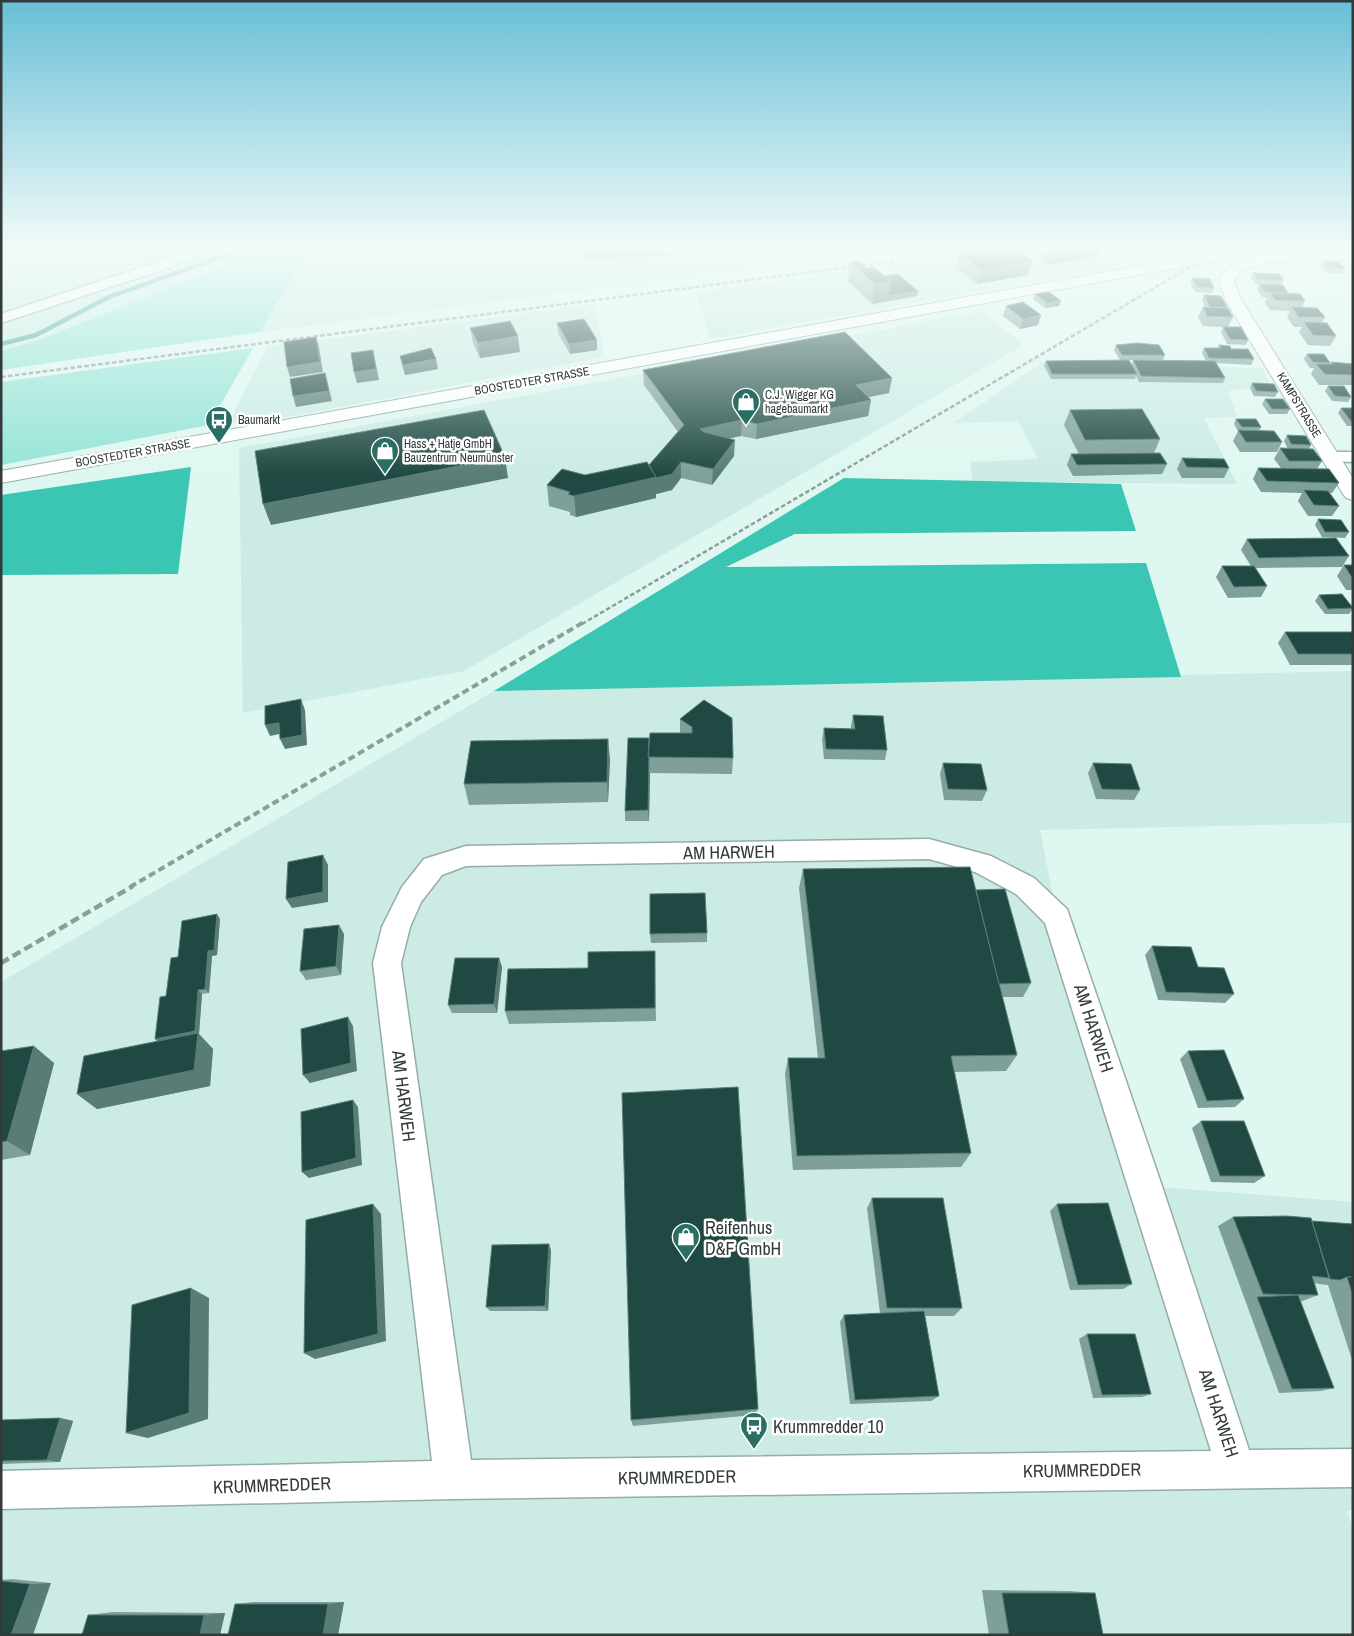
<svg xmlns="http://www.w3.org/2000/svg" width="1354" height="1636" viewBox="0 0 1354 1636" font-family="'Archivo Narrow',sans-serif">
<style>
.built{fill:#cbebe4}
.green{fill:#93e4d5}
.forest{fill:#3ac6b2}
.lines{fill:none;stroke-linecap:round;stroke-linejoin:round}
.stream{stroke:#41a395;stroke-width:4.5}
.minor-casing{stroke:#96aca8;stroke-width:3}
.tertiary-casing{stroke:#96aca8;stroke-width:2}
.minor{fill:#fff;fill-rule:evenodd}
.tertiary{fill:#fff;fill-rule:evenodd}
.rail-far2{stroke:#8d9e9a;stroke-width:2.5;stroke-dasharray:4.5 2.5;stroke-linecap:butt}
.rail-far1{stroke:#8d9e9a;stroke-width:4;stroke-dasharray:7 4;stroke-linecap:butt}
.rail{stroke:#8d9e9a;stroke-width:4.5;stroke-dasharray:9 4.5;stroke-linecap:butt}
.wall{fill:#7fa09a}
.shaded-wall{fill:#597d76}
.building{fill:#1f4942;stroke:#597d76}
.labels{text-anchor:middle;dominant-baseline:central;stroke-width:5;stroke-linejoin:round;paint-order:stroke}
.far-street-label{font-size:12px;fill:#323b39;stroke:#fff}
.far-poi-label{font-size:12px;fill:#323b39;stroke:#fff;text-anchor:start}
.near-street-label{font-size:18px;fill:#323b39;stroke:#fff}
.near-poi-label{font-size:18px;fill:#323b39;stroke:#fff;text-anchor:start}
</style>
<rect width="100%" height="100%" fill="#dff7f1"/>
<g class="built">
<polygon points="1,247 269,247 42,339 1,351"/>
<polygon points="310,247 921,247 260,332"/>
<polygon points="1031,247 1108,247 1112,250 1117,267 710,339 696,292"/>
<polygon points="595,304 604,357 239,426 231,418 267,347"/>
<polygon points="984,311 1023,345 464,671 243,713 239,448"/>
<polygon points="1042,363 1262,368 1270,385 1228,391 1237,417 1204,418 1237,484 973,482 970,462 1038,459 1018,421 954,423"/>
<polygon points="1353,671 1353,823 1040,830 1057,917 1146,1186 1353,1202 1353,1510 1347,1511 1353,1528 1353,1635 1,1635 1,982 494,691"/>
</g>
<g class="green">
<polygon points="269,247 310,247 260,332 1,370 1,351 42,339"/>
<polygon points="253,348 209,425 1,465 1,382"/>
</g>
<g class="forest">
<polygon points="191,467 178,574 1,575 1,495"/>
<polygon points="844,478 1121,484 1136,531 795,534 726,567 1146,563 1181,677 494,691"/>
</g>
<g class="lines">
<polyline class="stream" points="1,344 36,335 109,297 249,247"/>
<defs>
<g id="minor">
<polygon points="196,247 215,247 171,267 1,323 1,314 161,261"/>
<polygon points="1330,452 1353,452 1353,462 1324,461 1321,457 1324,453"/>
<path d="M929,839l62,17 43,22 33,31 95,277 87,264 104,-1v38l-899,12 -453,10v-38l431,-10 -59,-498 9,-36 20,-40 22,-28 42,-13zM929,859l46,13 41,22 29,29 166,528 -740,9 -70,-497 9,-36 11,-25 21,-27 24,-9z"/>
</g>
<g id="tertiary">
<polygon points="1245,247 1276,247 1269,251 1,483 1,471"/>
<path d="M1353,252v8c-24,0 -111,-6 -119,22l8,19 111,177v22l-7,-2 -3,-4 -117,-193 -7,-19c11,-37 103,-31 134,-30z"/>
</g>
</defs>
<use href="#minor" class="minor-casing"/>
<use href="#tertiary" class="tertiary-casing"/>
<use href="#minor" class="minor"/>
<use href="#tertiary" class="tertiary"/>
<g class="rail-far2">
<polyline points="1,377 1005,247"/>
<polyline points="582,624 1224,247"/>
</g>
<polyline class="rail-far1" points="130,887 584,622"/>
<polyline class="rail" points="1,963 133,886"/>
</g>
<g class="wall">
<polygon points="582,247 713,247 713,253 584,260"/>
<polygon points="1100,247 1097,256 1048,265 1040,259 1043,249"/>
<polygon points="959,254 1032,261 1028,275 977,284 956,268"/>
<polygon points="1322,261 1345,268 1342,273 1326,273 1320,266"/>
<polygon points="850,262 884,276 917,296 872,304 848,281"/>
<polygon points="1253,273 1284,280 1281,285 1255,284 1251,278"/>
<polygon points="1192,278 1214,288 1212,293 1195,292 1190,283"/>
<polygon points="1259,284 1288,293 1305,301 1302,307 1325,317 1322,323 1336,336 1330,346 1308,345 1299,332 1302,327 1294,327 1287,317 1290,311 1270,310 1265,303 1267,298 1262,297 1257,289"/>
<polygon points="1035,294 1061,301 1059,306 1045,308 1033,299"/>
<polygon points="1204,295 1233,317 1228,327 1248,340 1246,345 1227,344 1221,332 1223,327 1203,326 1198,317 1203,307 1205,307 1202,300"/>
<polygon points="1006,306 1038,325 1020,329 1003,316"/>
<polygon points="557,323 597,350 570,354 558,333"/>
<polygon points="470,328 520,352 480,358 473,343"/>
<polygon points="1116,345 1165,355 1163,360 1120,360 1114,350"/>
<polygon points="1219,345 1231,349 1254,359 1251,365 1216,363 1225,378 1223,383 1139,382 1136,376 1135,379 1051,379 1044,366 1046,361 1132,364 1133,360 1206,361 1202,353 1204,348 1218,348"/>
<polygon points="1307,354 1330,363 1330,364 1331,362 1353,364 1353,385 1319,385 1311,374 1314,368 1310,368 1304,359"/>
<polygon points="400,356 438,369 405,375 402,366"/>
<polygon points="643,370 889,393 868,397 871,400 868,416 756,439 741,436 729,438 734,456 712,485 681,478 672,490 656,494 656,498 576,517 570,515 570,512 549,506 547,485 585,475 649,465 678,432 644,385"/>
<polygon points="1252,383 1278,392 1275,397 1254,396 1250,388"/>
<polygon points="1328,386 1351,397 1348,402 1332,401 1325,391"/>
<polygon points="1265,399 1290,409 1287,414 1269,414 1262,404"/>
<polygon points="1341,408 1353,408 1353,426 1347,426 1338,413"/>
<polygon points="1070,410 1160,439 1154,453 1167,464 1162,474 1073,476 1067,465 1071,454 1079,454 1064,425"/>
<polygon points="1236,419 1261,427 1259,431 1282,442 1277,452 1240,452 1233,441 1238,431 1234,424"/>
<polygon points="1287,435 1311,445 1309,449 1322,461 1317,469 1339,483 1332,493 1330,493 1339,506 1332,516 1308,516 1298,501 1302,493 1261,492 1253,479 1258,468 1281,468 1274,459 1280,448 1288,449 1284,441"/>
<polygon points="1182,458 1229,468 1224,478 1182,478 1177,469"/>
<polygon points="1318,519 1349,532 1345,538 1322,537 1315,525"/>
<polygon points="1247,539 1349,556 1342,567 1256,568 1267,586 1261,597 1228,598 1216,577 1222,566 1251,566 1241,550"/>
<polygon points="1344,565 1353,565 1353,590 1346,590 1337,576"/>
<polygon points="1319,595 1353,608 1349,614 1325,614 1315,601"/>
<polygon points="1285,632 1353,632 1353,665 1290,665 1278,643"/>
<polygon points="704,700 733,758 732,774 650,773 649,821 625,821 625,811 649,738 680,733 680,719"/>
<polygon points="853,715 887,750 885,760 824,759 822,739 824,728 851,729 851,726"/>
<polygon points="610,759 608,802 469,805 464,784"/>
<polygon points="943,763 987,790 982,801 944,800 940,774"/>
<polygon points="1093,763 1140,790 1134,800 1096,799 1088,773"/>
<polygon points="803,869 976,889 1031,983 1023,997 1002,997 1017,1055 1006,1071 955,1072 971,1153 961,1167 793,1170 785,1074 788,1058 818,1058 799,888"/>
<polygon points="220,919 217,955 212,956 209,993 202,994 199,1034 213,1049 210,1086 97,1109 77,1094 158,1041 155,1039 166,996"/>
<polygon points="707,933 707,942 651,943 650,934"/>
<polygon points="344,934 341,975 306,980 300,971"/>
<polygon points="1152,946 1198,967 1234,994 1225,1003 1158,1000 1145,955"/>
<polygon points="499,958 502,967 497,1013 452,1013 448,1005"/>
<polygon points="655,964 656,1021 509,1024 505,1011 588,968"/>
<polygon points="1,1051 54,1063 30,1155 1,1160"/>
<polygon points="1188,1051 1244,1099 1235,1107 1198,1108 1180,1059"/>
<polygon points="1201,1121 1265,1176 1254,1183 1211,1182 1192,1128"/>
<polygon points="872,1198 962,1308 954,1316 925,1316 939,1396 931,1401 850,1404 840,1322 844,1315 880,1313 867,1208"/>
<polygon points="1057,1204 1132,1284 1123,1289 1070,1290 1050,1211"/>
<polygon points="1233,1217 1353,1224 1353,1363 1328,1285 1318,1284 1318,1283 1315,1284 1318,1295 1300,1302 1334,1388 1321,1391 1279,1393 1218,1226"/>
<polygon points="551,1250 548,1311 490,1311 486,1307"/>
<polygon points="1087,1334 1151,1394 1142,1397 1093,1398 1079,1339"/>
<polygon points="758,1409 755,1415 633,1426 631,1420"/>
<polygon points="60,1418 73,1421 60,1462 1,1464 1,1420"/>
<polygon points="12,1579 51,1583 1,1635 1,1580"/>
<polygon points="982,1590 1069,1591 1095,1593 1103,1635 989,1635"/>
<polygon points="254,1602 344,1602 338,1635 228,1635 235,1604"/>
<polygon points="113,1612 225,1613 220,1635 82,1635 88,1615"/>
</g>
<g class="shaded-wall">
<polygon points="1100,247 1097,256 1048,265 1051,255"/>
<polygon points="1032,261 1028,275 977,284 981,270"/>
<polygon points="891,282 918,291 917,296 872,304 875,284"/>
<polygon points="1061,301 1059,306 1045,308 1047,303"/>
<polygon points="1041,315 1038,325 1020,329 1023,319"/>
<polygon points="518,336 520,352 480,358 478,343"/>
<polygon points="316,337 319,347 323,372 290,377 287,367"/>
<polygon points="597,340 597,350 570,354 569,344"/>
<polygon points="373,350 379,380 357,383 354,372"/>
<polygon points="436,359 438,369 405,375 403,365"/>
<polygon points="325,373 332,401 296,407 293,396"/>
<polygon points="892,378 889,393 854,400 856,385"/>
<polygon points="871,400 868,416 756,439 757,424"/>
<polygon points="742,420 741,436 700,444 700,429"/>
<polygon points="735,440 734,456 712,485 713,469"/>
<polygon points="505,457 508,478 271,525 263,504"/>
<polygon points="681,462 681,478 672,490 656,494 656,498 576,517 574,496"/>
<polygon points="301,699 305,710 307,745 285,749 280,739"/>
<polygon points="279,723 284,733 270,736 265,725"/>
<polygon points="608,739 610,759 608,802 607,782"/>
<polygon points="649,773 650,773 649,821 648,810"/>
<polygon points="323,855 328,865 328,902 292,908 286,899"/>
<polygon points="217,914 220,919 217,955 212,956 209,993 205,989 208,951"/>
<polygon points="339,925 344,934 341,975 336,966"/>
<polygon points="499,958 502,967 497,1013 494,1004"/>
<polygon points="198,990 202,994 199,1034 213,1049 210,1086 97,1109 77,1094 159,1043 155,1039"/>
<polygon points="348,1017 353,1026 357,1071 310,1083 303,1075"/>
<polygon points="34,1046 54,1063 30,1155 7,1141"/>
<polygon points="353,1100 358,1107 362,1165 309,1178 302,1172"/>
<polygon points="373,1204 381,1214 386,1341 315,1359 304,1353"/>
<polygon points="549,1244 551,1250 548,1311 545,1306"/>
<polygon points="191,1288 209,1298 208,1419 148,1438 126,1433"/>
<polygon points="60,1418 73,1421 60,1462 47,1460"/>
<polygon points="51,1583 33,1635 11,1635 30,1584"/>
<polygon points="344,1602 338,1635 323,1635 328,1604"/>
<polygon points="225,1613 220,1635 200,1635 204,1615"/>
</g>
<g class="building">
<polygon points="998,247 1012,247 1032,261 981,270 959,254"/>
<polygon points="1057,247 1099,247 1051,255 1043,249"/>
<polygon points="858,260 867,268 874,267 891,282 875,284 850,262"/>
<polygon points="1322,261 1339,262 1345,268 1328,268"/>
<polygon points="1253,273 1279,274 1284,280 1257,279"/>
<polygon points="898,274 918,291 888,296 891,282 884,276"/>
<polygon points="1192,278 1210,279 1214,288 1197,287"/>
<polygon points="1259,284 1283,285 1288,293 1265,292"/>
<polygon points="1049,292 1061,301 1047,303 1035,294"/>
<polygon points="1270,293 1300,294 1305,301 1275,300"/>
<polygon points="1204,295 1221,296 1227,307 1210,307"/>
<polygon points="1023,302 1041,315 1023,319 1006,306"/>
<polygon points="1203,307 1228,308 1233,317 1207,316"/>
<polygon points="1292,307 1317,308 1325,317 1299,317"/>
<polygon points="584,319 597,340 569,344 557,323"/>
<polygon points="510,321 518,336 478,343 470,328"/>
<polygon points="1304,322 1327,323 1336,336 1313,335"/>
<polygon points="1223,327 1241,327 1248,340 1230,339"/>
<polygon points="845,332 892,378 856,385 871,400 757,424 742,420 700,429 704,432 735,440 713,469 681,462 672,474 656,478 649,465 684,425 643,370"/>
<polygon points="316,337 320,362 287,367 284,342"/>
<polygon points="1137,343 1159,345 1165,355 1122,355 1116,345"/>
<polygon points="1219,345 1230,346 1231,349 1248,349 1254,359 1209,358 1204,348 1221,348"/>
<polygon points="431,348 436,359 403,365 400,356"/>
<polygon points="373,350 376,369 354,372 351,353"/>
<polygon points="1307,354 1324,354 1330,363 1313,362"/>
<polygon points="1129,360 1137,374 1052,374 1046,361"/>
<polygon points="1133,360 1215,361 1225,378 1141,376"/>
<polygon points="1331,362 1353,364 1353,375 1325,374 1316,364 1333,364"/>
<polygon points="325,373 329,391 293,396 290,379"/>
<polygon points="1252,383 1274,384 1278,392 1256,391"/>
<polygon points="1328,386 1344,386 1351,397 1335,396"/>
<polygon points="1265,399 1283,399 1290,409 1272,409"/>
<polygon points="1341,408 1353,408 1353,421 1351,421"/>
<polygon points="1142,409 1160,439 1085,440 1070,410"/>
<polygon points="484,410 505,457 263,504 255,451"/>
<polygon points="1236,419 1256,419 1261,427 1242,427"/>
<polygon points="1238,430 1274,431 1282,442 1246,442"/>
<polygon points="1287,435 1306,436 1311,445 1291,444"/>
<polygon points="1280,448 1313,449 1322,461 1289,461"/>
<polygon points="1160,453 1167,464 1077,465 1071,454"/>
<polygon points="1182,458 1224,459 1229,468 1187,467"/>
<polygon points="647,462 656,477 574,496 568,494 570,492 547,485 562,469 585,475"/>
<polygon points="1258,468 1329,469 1339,483 1267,481"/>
<polygon points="1304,490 1328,491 1339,506 1314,505"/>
<polygon points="1318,519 1341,520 1349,532 1325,532"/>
<polygon points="1336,538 1349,556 1259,558 1247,539"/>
<polygon points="1344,565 1353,565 1353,579"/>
<polygon points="1222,566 1254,566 1267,586 1234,587"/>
<polygon points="1342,594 1353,608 1328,609 1319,595"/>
<polygon points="1285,632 1353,632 1353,654 1298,654"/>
<polygon points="301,699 302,735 280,739 279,723 265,725 265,706"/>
<polygon points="704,700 732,718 733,758 648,757 650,733 692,733 692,727 680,719"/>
<polygon points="853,715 883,716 887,750 826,749 824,728 855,729"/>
<polygon points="628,738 649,738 648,757 649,757 648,810 625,811"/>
<polygon points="608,739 607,782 464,784 471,741"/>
<polygon points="943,763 981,764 987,790 948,789"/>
<polygon points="1093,763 1131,764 1140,790 1102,789"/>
<polygon points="323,855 323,892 286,899 288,862"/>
<polygon points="970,867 1017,1055 951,1056 971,1153 797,1156 788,1058 825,1058 803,869"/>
<polygon points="1005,889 1031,983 999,984 976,890"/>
<polygon points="705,893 707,933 650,934 650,894"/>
<polygon points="217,914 214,950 208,951 205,989 198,990 195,1031 155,1039 160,997 166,996 171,958 178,957 182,921"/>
<polygon points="339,925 336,966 300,971 304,929"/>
<polygon points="1152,946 1191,947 1198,967 1224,968 1234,994 1166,992"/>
<polygon points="655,951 655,1008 505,1011 508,969 588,968 588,952"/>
<polygon points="455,958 499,958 494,1004 448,1005"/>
<polygon points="348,1017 351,1063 303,1075 301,1029"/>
<polygon points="198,1033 194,1070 77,1094 84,1056"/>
<polygon points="34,1046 7,1141 1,1142 1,1051"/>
<polygon points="1224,1050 1244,1099 1207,1101 1188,1051"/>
<polygon points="738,1087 758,1409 631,1420 622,1093"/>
<polygon points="353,1100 356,1158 302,1172 301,1112"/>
<polygon points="1201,1121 1244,1121 1265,1176 1220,1176"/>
<polygon points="872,1198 943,1198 962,1308 887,1308"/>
<polygon points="1108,1203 1132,1284 1078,1285 1057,1204"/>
<polygon points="373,1204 378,1334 304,1353 306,1220"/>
<polygon points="1287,1216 1311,1218 1329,1278 1312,1276 1318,1295 1263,1294 1233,1217"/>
<polygon points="1312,1221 1353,1224 1353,1277 1347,1277 1340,1280 1330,1279"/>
<polygon points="549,1244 545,1306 486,1307 492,1245"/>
<polygon points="1347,1277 1353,1277 1353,1296"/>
<polygon points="191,1288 189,1413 126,1433 132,1305"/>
<polygon points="1298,1295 1334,1388 1292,1389 1257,1297"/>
<polygon points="924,1311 939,1396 855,1400 844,1315"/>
<polygon points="1087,1334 1135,1334 1151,1394 1102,1395"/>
<polygon points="60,1418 47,1460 1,1461 1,1420"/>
<polygon points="1,1581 30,1584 11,1635 1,1635"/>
<polygon points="1002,1593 1095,1593 1103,1635 1009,1635"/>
<polygon points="235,1604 328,1604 323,1635 228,1635"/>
<polygon points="88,1615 204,1615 200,1635 82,1635"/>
</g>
<linearGradient id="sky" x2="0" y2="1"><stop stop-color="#68bfd6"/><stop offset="0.52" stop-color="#f1fbf9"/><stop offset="1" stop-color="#f1fbf9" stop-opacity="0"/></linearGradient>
<rect width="1354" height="476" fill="url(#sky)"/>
<defs>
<symbol id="shop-pin" viewBox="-11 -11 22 30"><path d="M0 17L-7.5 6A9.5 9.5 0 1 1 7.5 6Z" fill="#296f65" stroke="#fff"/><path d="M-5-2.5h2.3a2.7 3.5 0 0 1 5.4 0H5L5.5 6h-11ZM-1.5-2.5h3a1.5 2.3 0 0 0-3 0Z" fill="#fff"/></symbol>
<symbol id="bus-pin" viewBox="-11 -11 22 30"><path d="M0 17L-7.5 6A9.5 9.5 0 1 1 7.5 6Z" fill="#296f65" stroke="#fff"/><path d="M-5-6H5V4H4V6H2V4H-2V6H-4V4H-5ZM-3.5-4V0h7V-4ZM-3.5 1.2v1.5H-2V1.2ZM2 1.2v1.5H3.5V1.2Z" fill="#fff"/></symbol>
</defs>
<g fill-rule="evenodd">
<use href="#shop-pin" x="730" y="386" width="32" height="43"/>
<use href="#bus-pin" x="203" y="404" width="32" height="43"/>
<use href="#shop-pin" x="369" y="435" width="32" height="43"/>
<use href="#shop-pin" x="670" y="1221" width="32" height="43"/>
<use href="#bus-pin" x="738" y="1410" width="32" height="43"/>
</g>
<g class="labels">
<g class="far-street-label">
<text transform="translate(532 381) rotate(-10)">BOOSTEDTER STRASSE</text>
<text transform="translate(1299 405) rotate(59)">KAMPSTRASSE</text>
<text transform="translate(133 453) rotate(-10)">BOOSTEDTER STRASSE</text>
</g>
<g class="far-poi-label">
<text x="765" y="395">C.J. Wigger KG<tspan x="765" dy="14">hagebaumarkt</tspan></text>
<text x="238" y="420">Baumarkt</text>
<text x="404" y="444">Hass + Hatje GmbH<tspan x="404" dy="14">Bauzentrum Neumünster</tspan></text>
</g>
<g class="near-street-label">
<text transform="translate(729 852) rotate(-1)">AM HARWEH</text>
<text transform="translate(1094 1028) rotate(72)">AM HARWEH</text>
<text transform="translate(404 1096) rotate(83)">AM HARWEH</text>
<text transform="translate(1219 1413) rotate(72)">AM HARWEH</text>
<text transform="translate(1082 1470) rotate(-1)">KRUMMREDDER</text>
<text transform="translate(677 1477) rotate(-1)">KRUMMREDDER</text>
<text transform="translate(272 1485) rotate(-2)">KRUMMREDDER</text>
</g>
<g class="near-poi-label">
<text x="705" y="1227">Reifenhus<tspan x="705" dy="21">D&amp;F GmbH</tspan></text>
<text x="773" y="1426">Krummredder 10</text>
</g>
</g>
<rect width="1354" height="1636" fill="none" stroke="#323b39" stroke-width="5"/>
</svg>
